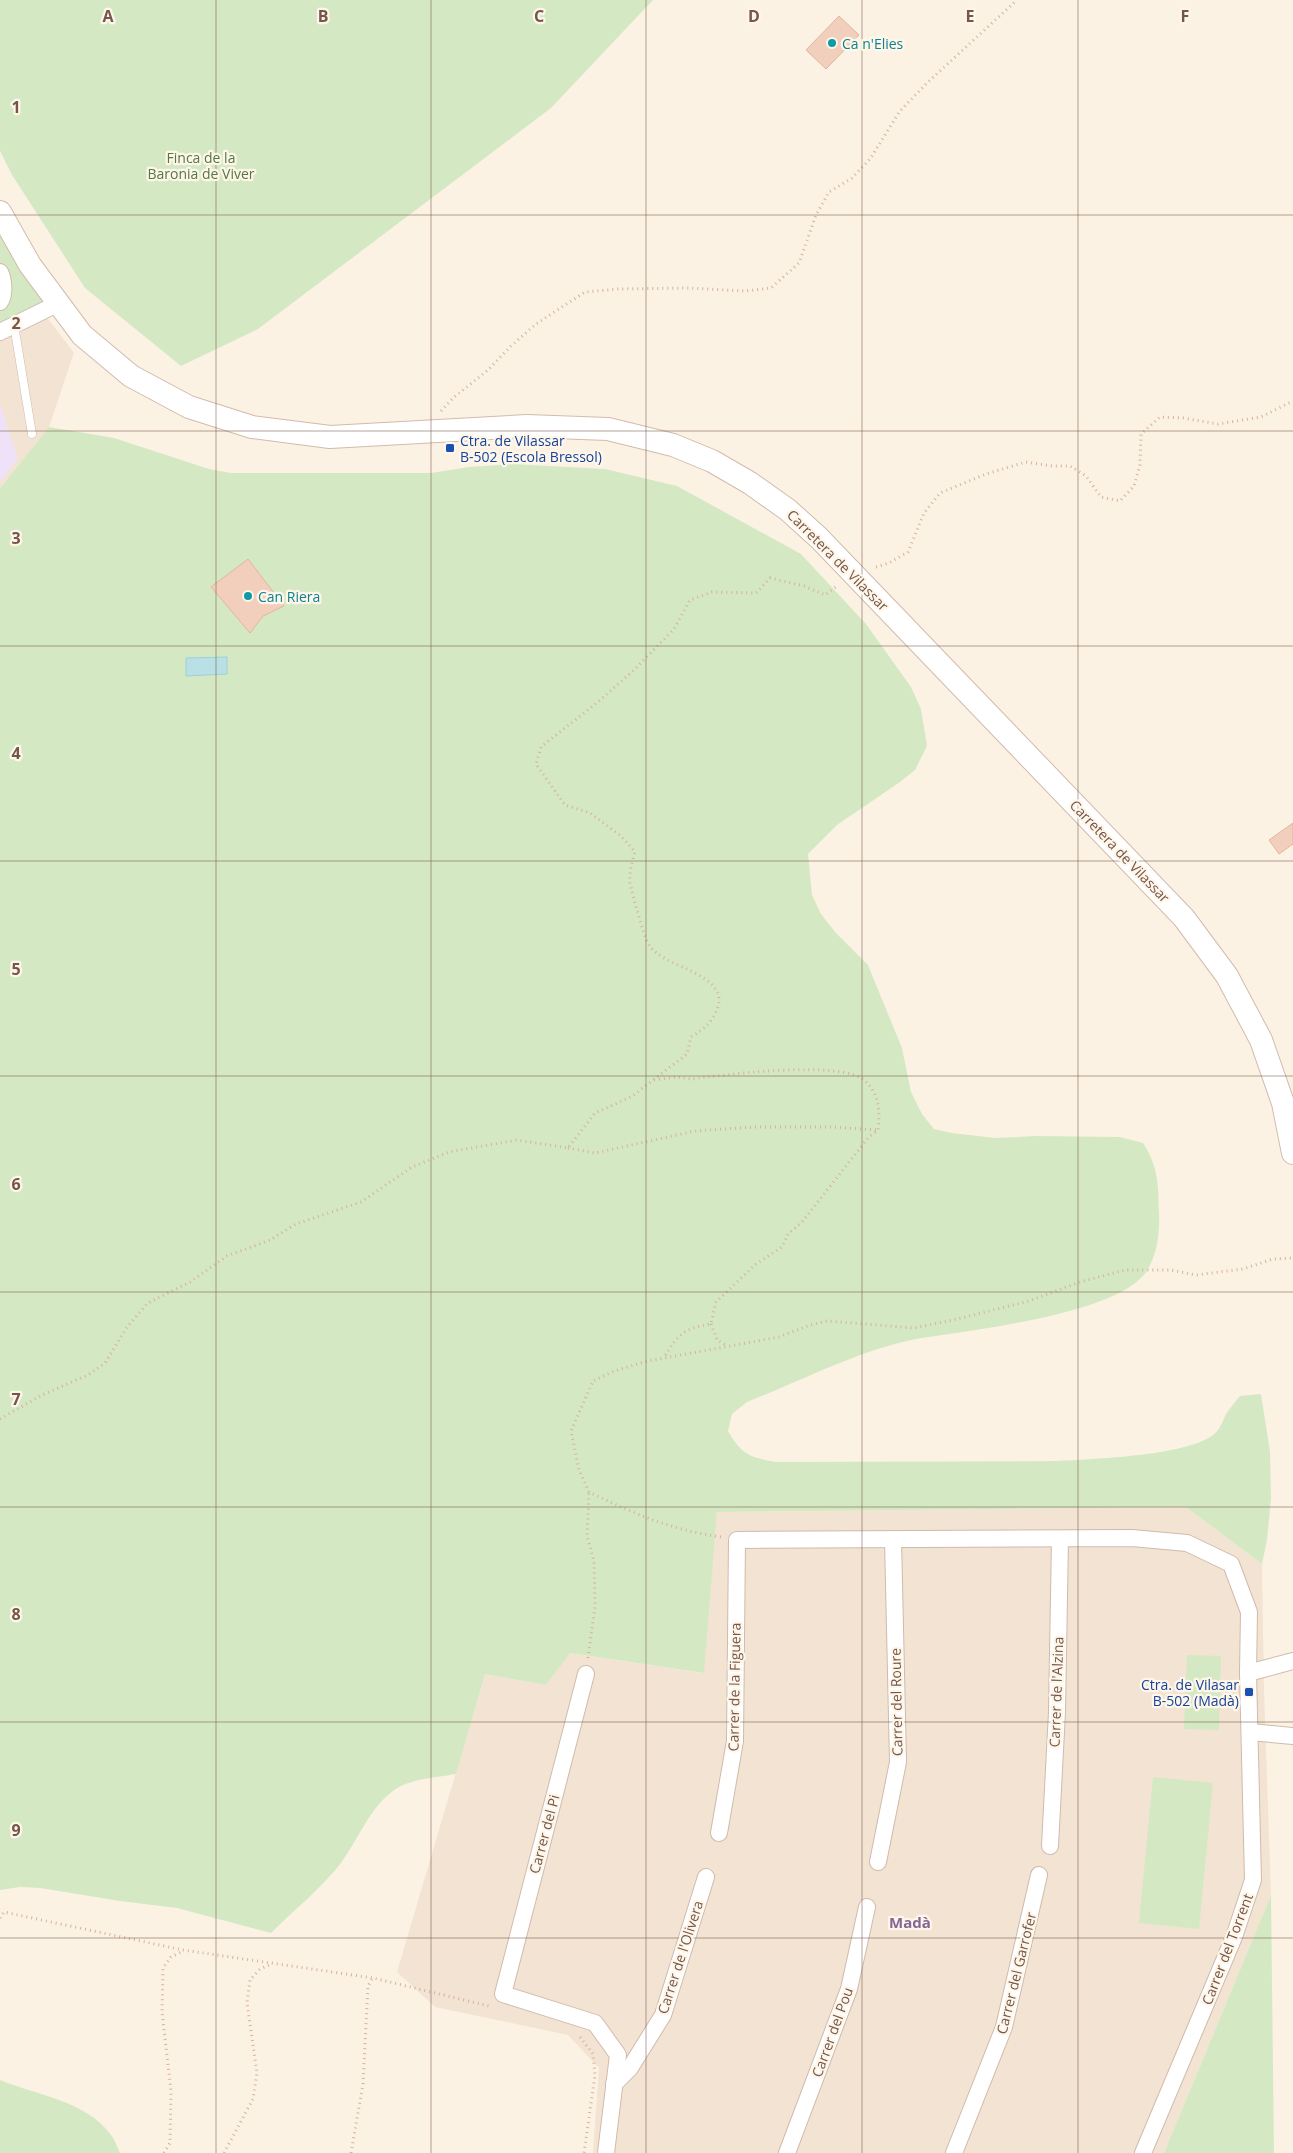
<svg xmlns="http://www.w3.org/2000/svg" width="1293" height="2153" viewBox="0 0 1293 2153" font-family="'Open Sans',sans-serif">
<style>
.residential{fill:#f3e3d2}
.education{fill:#efe1f8}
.green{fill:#d4e9c3}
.water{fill:#b9e0e5;stroke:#9fd0d6}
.building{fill:#f1cfbc;stroke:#e3b59d}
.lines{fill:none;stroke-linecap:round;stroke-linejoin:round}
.lane-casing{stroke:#cfbbad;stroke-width:9}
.street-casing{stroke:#cfbbad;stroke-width:18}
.secondary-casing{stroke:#d2bbab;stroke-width:24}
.path{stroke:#d5b29f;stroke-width:3;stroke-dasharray:1 4;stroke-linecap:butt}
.lane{stroke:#fff;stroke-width:8}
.street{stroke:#fff;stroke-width:16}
.secondary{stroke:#fff;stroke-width:22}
.grid{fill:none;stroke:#74574a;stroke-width:1;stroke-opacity:0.55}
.culture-dot{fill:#0f9aa8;stroke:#fff6ea;stroke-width:2}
.transit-dot{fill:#1a4fb4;stroke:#fff6ea;stroke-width:2}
.labels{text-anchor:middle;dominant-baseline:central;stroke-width:4.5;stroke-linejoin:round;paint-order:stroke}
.culture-label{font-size:14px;fill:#0d838f;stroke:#fff6ea;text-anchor:start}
.park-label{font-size:14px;fill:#547942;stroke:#fff6ea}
.transit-label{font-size:14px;fill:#164399;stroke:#fff6ea;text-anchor:start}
.street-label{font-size:14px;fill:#74574a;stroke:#fff6ea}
.neighbourhood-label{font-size:15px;font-weight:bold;fill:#846697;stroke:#fff6ea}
.grid-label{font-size:16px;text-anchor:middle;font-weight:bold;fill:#74574a;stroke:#fff6ea;stroke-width:4.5;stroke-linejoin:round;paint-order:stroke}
</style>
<rect width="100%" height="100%" fill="#fcf2e4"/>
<g class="residential">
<polygon points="0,246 18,279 74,353 49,427 0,488"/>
<polygon points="1186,1507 1262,1564 1264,1689 1271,1895 1164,2153 593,2153 599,2068 568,2035 435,2007 397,1972 485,1674 546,1685 569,1653 703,1673 717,1512"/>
</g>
<polygon class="education" points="0,404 18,459 0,482"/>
<g class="green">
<polygon points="0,0 653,0 551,108 258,329 181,366 85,288 12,175 0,151"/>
<polygon points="0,220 52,303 0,329"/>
<path d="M49,427l65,11 95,31 22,4h200l38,-6 43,-3 93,5 72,17 124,68 65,70 45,63 10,22 6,37 -12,24 -15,12 -63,43 -29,29 4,41 9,19 15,19 32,32 34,83 9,44 11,22 12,15 18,4 43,5 41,-2 84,1 23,6c16,25 15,41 16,69 1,22 -2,49 -17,65 -37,39 -172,53 -226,62 -59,12 -113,41 -169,63l-15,12 -4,17c14,24 21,26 48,31l281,-1c33,-2 140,-5 160,-30 4,-4 6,-11 9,-17 4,-6 9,-12 14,-18l21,-2 9,58 1,47 -4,41 -5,24 -76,-57 -469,5 -13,161 -134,-20 -24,32 -61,-11 -29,100c-20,4 -46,4 -63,17 -26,19 -36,53 -56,77 -20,24 -45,44 -66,65l-94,-25 -57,-7 -80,-13 -20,-1 -20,3v-1402z"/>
<polygon points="1187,1655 1221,1656 1219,1730 1184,1729"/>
<polygon points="1153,1777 1213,1783 1199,1929 1139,1923"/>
<polygon points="1271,1895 1274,2153 1164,2153"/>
<path d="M0,2080c36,15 87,21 111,55 4,5 6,12 9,18h-120z"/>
</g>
<polygon class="water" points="227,657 227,674 186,676 186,658"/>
<g class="building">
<polygon points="839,16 859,35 826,69 806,50"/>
<polygon points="248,559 284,606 263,616 250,633 211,587"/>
<polygon points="1293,823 1293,844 1279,854 1269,840"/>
</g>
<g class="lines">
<defs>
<polyline id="lane" points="14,325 32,434"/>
<g id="street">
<path d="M0,272c4,8 5,23 0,30"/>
<polyline points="0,332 57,304"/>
<polyline points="1248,1673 1293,1661"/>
<polyline points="586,1674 503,1994 595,2023 618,2055 606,2153"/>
<polyline points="1250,1732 1293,1736"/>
<polyline points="719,1833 735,1741 737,1540 1132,1538 1187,1543 1231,1564 1249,1612 1248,1673 1253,1880 1234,1937 1143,2153"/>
<polyline points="1050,1846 1057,1712 1060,1539"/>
<polyline points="878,1862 898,1762 893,1539"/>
<polyline points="614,2084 630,2068 663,2015 706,1877"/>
<polyline points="787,2153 849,1989 867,1907"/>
<polyline points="954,2153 1004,2027 1039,1875"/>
</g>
<polyline id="secondary" points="0,212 30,265 82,335 131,376 189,407 252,427 330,437 527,426 608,429 673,445 712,461 750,483 788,510 819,538 1184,918 1227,976 1261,1040 1283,1103 1293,1153"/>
</defs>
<use href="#lane" class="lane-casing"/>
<use href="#street" class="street-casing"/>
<use href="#secondary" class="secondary-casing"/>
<g class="path">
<polyline points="441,411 453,398 488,370 511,346 536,324 585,292 618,289 687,288 745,291 771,288 799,263 816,215 829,192 852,178 870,159 900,111 927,83 1017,0"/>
<polyline points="876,567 889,563 908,552 924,513 940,493 986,474 1026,462 1052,466 1070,466 1086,476 1101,497 1120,501 1134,486 1140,465 1141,434 1160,417 1183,418 1218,424 1261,417 1293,401"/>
<path d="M654,1080l23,-3 14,2c33,-4 151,-20 174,2 15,14 15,31 13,49l-10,8 -66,84 -14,12 -6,13 -26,17 -40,38 -5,22c-27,4 -34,11 -47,34"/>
<polyline points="568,1148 595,1153 695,1131 754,1127 833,1127 877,1130"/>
<polyline points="711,1324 717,1340 727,1346"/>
<path d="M0,1419l42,-24 46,-20 17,-12 22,-36 21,-24 42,-21 37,-26 43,-16 26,-16 65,-22 51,-35 37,-15 68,-12 51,8 27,-35 36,-16 56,-43 4,-17c14,-9 21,-14 27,-30 10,-34 -55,-39 -69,-62 -5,-7 -17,-53 -19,-62 -1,-11 2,-21 5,-31l-13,-15 -32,-24 -25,-8 -29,-41 5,-17 58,-46 35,-31 40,-41 16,-29 22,-8 44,1 14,-15 34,8 21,9 12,-9"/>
<path d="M721,1537c-49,-7 -87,-23 -132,-45l-10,-22 -8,-39 22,-50 21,-10 34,-10 131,-24 31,-12 17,-4 87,7 39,-8 76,-19 51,-19 45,-12h46l25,5 47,-6 30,-10 20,-1"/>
<polyline points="588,1658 595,1606 594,1561 587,1536 589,1492"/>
<polyline points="0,1918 4,1912 183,1950 373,1978 489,2006"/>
<polyline points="580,2037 593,2054 595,2075 584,2153"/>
<polyline points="164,2153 170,2143 171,2091 162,2012 163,1968 171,1957 183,1951"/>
<polyline points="224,2153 253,2099 257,2073 247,2003 250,1980 260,1969 272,1964"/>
<polyline points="351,2153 363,2084 368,1986 372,1979"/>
</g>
<use href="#lane" class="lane"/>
<use href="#street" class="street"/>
<use href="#secondary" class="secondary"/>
</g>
<path class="grid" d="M216,0v2153M431,0v2153M646,0v2153M862,0v2153M1078,0v2153M0,215h1293M0,431h1293M0,646h1293M0,861h1293M0,1076h1293M0,1292h1293M0,1507h1293M0,1722h1293M0,1938h1293"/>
<g class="culture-dot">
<circle cx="832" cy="43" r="5"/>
<circle cx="248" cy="596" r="5"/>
</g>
<g class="transit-dot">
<rect x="445" y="443" width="10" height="10" rx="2.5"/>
<rect x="1244" y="1687" width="10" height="10" rx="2.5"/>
</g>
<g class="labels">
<g class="culture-label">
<text x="842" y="43">Ca n'Elies</text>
<text x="258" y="596">Can Riera</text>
</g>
<g class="park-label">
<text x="201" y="157">Finca de la<tspan x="201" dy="16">Baronia de Viver</tspan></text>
</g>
<g class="transit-label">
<text x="460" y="440">Ctra. de Vilassar<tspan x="460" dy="16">B-502 (Escola Bressol)</tspan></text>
<text x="1239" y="1684" text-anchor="end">Ctra. de Vilasar<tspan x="1239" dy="16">B-502 (Madà)</tspan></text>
</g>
<g class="street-label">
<text transform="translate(838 560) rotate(45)">Carretera de Vilassar</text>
<text transform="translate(1120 851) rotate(46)">Carretera de Vilassar</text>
<text transform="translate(734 1687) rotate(-89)">Carrer de la Figuera</text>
<text transform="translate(1056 1692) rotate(-88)">Carrer de l'Alzina</text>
<text transform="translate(896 1702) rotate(-91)">Carrer del Roure</text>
<text transform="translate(544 1834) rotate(-75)">Carrer del Pi</text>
<text transform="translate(1227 1949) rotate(-69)">Carrer del Torrent</text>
<text transform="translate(680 1957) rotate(-72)">Carrer de l'Olivera</text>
<text transform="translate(1016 1973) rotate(-76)">Carrer del Garrofer</text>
<text transform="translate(832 2032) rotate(-70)">Carrer del Pou</text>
</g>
<g class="neighbourhood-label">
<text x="910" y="1922">Madà</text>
</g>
</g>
<g class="grid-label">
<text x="108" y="22">A</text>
<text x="323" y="22">B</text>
<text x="539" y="22">C</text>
<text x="754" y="22">D</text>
<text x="970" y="22">E</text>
<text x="1185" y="22">F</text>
<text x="16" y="113">1</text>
<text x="16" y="329">2</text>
<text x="16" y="544">3</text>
<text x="16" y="759">4</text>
<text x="16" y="975">5</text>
<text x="16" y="1190">6</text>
<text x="16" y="1405">7</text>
<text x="16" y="1620">8</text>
<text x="16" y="1836">9</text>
</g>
</svg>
